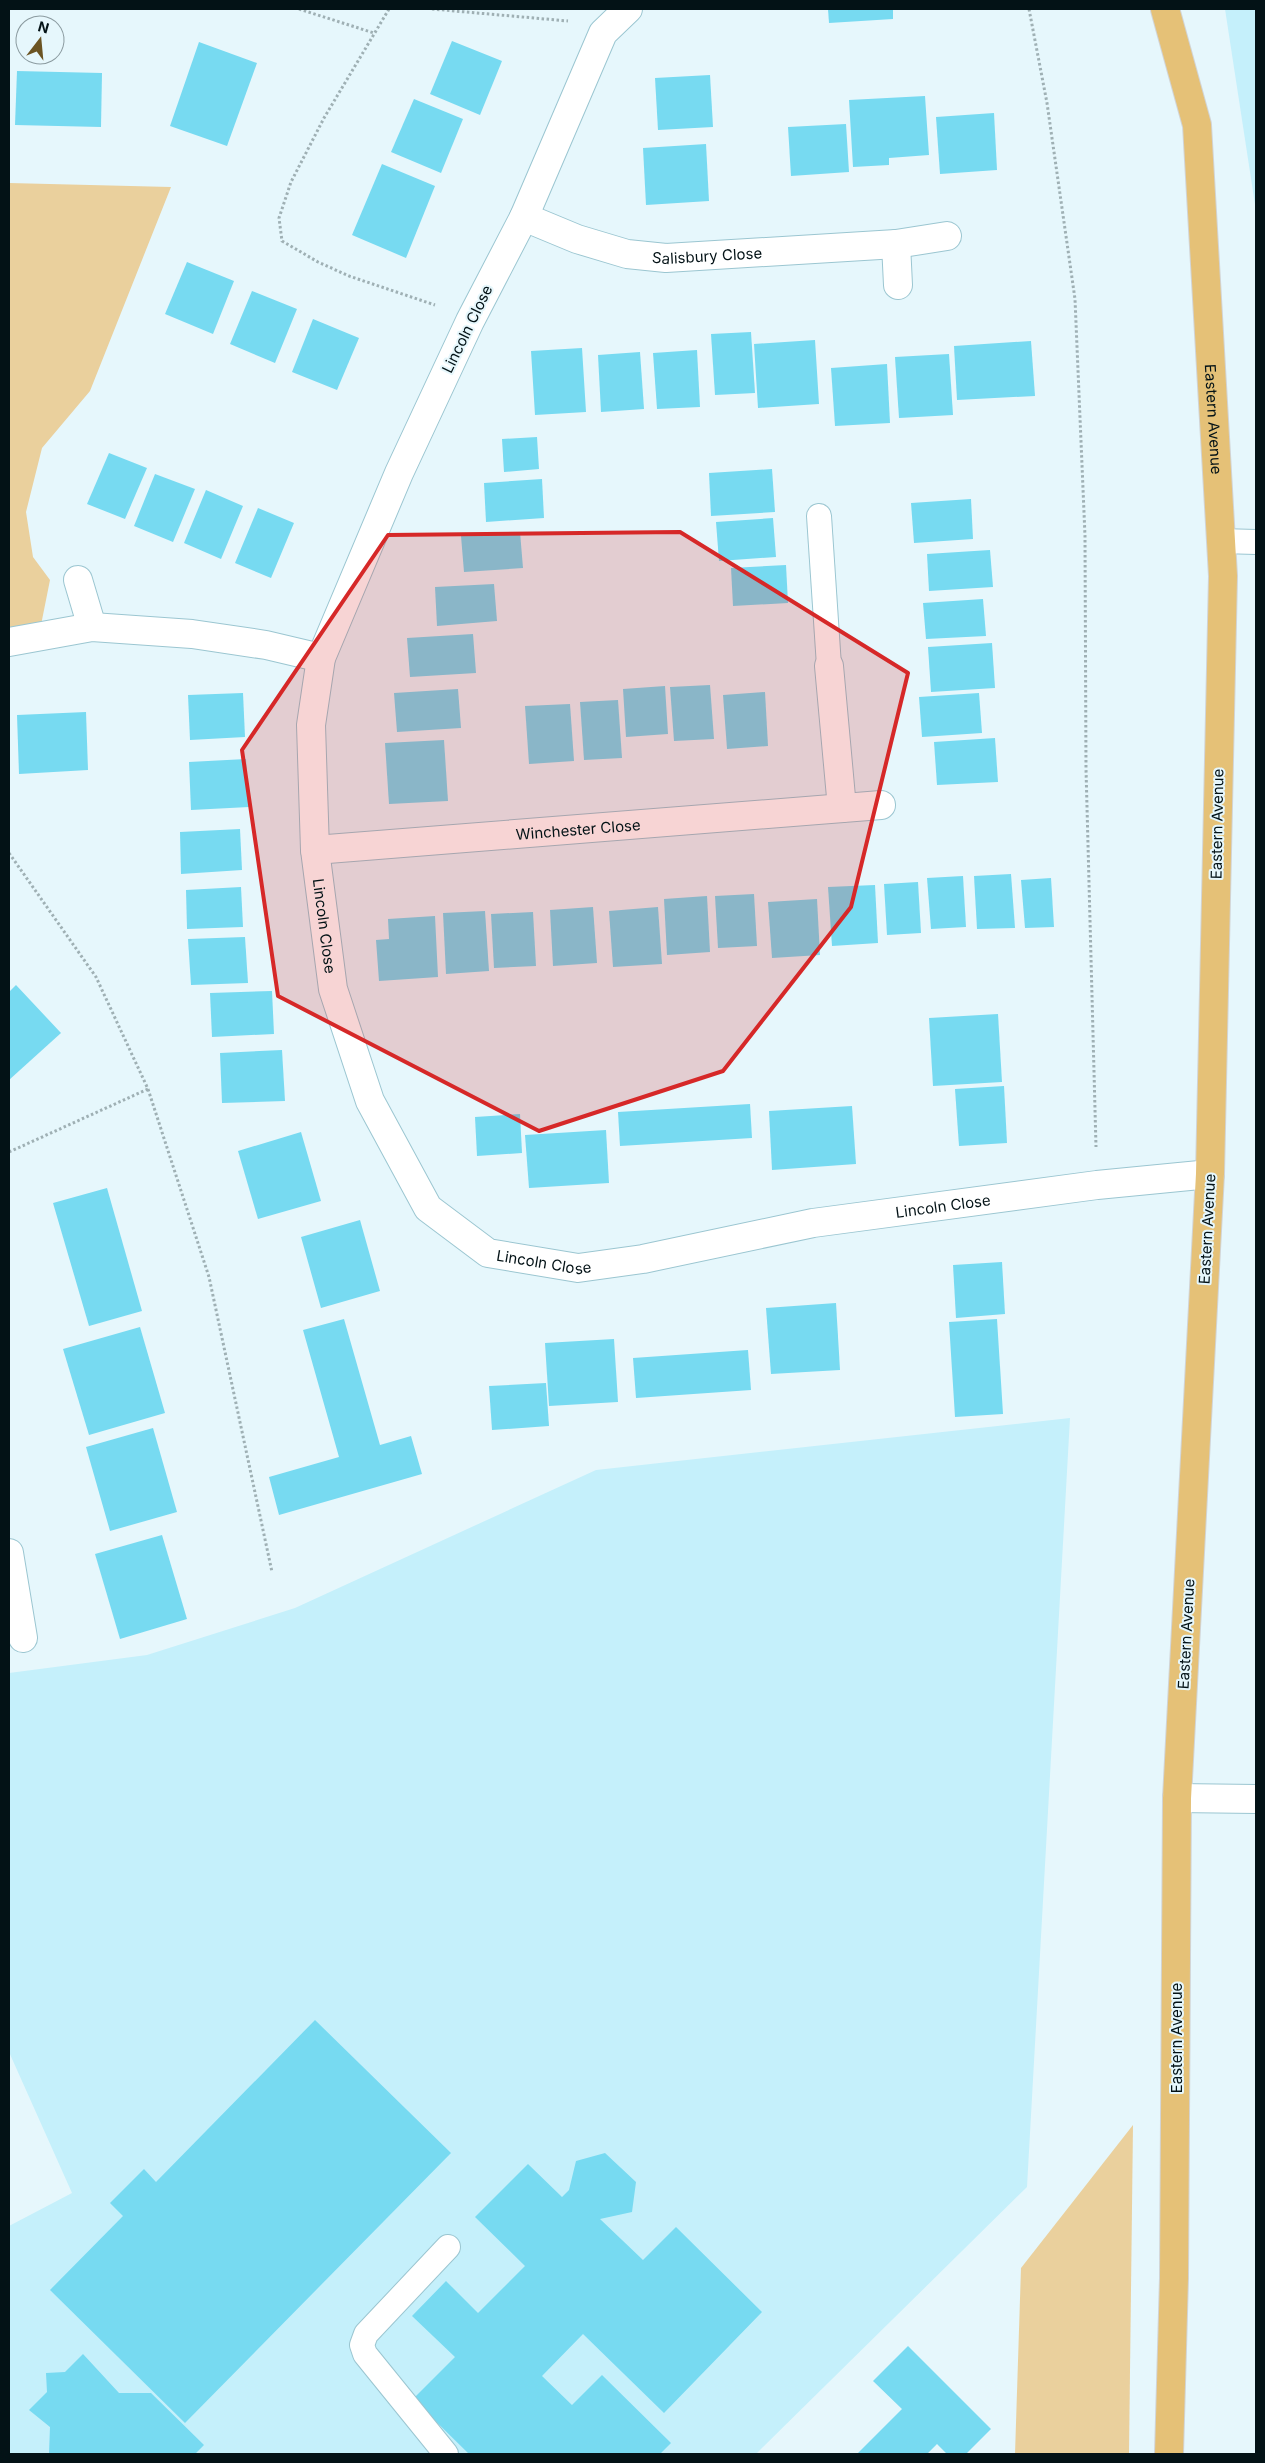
<svg xmlns="http://www.w3.org/2000/svg" width="1265" height="2463" viewBox="0 0 1265 2463" font-family="Inter,sans-serif">
<style>
.built{fill:#c5f0fb}
.green{fill:#ead09d}
.building{fill:#77daf1}
.lines{fill:none;stroke-linecap:round;stroke-linejoin:round}
.lane-casing{stroke:#9bc6d1;stroke-width:26}
.street-casing{stroke:#9bc6d1;stroke-width:30}
.highway-casing{stroke:#d2d4d5;stroke-width:30}
.path{stroke:#9fb0b4;stroke-width:3;stroke-dasharray:2.5 2.5;stroke-linecap:butt}
.lane{stroke:#fff;stroke-width:24}
.street{stroke:#fff;stroke-width:28}
.highway{stroke:#e5c177;stroke-width:28}
.marked{fill:#d62828;fill-opacity:0.2;stroke:#d62828;stroke-width:4;stroke-linejoin:round}
.labels{text-anchor:middle;dominant-baseline:central;stroke-width:4;stroke-linejoin:round;paint-order:stroke}
.street-label{font-size:15px;fill:#031216;stroke:#e6f7fc}
</style>
<rect width="100%" height="100%" fill="#e6f7fc"/>
<g class="built">
<polygon points="1225,9 1256,9 1256,211"/>
<polygon points="1070,1418 1027,2187 756,2454 9,2454 9,2226 72,2193 9,2052 9,1673 147,1655 295,1608 596,1470"/>
</g>
<g class="green">
<polygon points="9,183 171,187 90,391 42,448 26,512 33,557 50,580 40,630 9,635"/>
<polygon points="1133,2125 1129,2454 1015,2454 1021,2268"/>
</g>
<g class="building">
<polygon points="828,9 893,9 893,19 829,23"/>
<polygon points="452,41 502,61 480,115 430,94"/>
<polygon points="199,42 257,63 227,146 170,126"/>
<polygon points="17,71 102,73 101,127 15,125"/>
<polygon points="710,75 713,127 658,130 655,78"/>
<polygon points="925,96 929,155 889,158 889,165 853,167 849,100"/>
<polygon points="414,99 463,119 441,173 391,152"/>
<polygon points="994,113 997,170 940,174 936,117"/>
<polygon points="846,124 849,172 791,176 788,127"/>
<polygon points="706,144 709,201 646,205 643,148"/>
<polygon points="382,164 435,186 406,258 352,235"/>
<polygon points="187,262 234,281 213,334 165,314"/>
<polygon points="252,291 297,309 275,363 230,344"/>
<polygon points="313,319 359,338 337,390 292,372"/>
<polygon points="751,332 755,393 715,395 711,334"/>
<polygon points="815,340 819,404 758,408 754,344"/>
<polygon points="1031,341 1035,396 957,400 954,346"/>
<polygon points="582,348 586,412 535,415 531,351"/>
<polygon points="697,350 700,407 657,409 653,353"/>
<polygon points="640,352 644,409 601,412 598,355"/>
<polygon points="949,354 953,415 899,418 895,357"/>
<polygon points="887,364 890,423 835,426 831,368"/>
<polygon points="537,437 539,469 504,472 502,439"/>
<polygon points="109,453 147,468 125,519 87,504"/>
<polygon points="772,469 775,512 711,516 709,473"/>
<polygon points="155,474 195,489 173,542 134,526"/>
<polygon points="542,479 544,518 486,522 484,483"/>
<polygon points="206,490 243,506 221,559 184,543"/>
<polygon points="971,499 973,539 914,543 911,503"/>
<polygon points="258,508 294,523 271,578 235,563"/>
<polygon points="773,518 776,557 719,561 716,522"/>
<polygon points="520,532 523,568 464,572 461,536"/>
<polygon points="990,550 993,587 929,591 927,554"/>
<polygon points="786,565 788,603 733,606 731,568"/>
<polygon points="494,584 497,621 437,626 435,587"/>
<polygon points="983,599 986,636 926,639 923,603"/>
<polygon points="473,634 476,673 410,677 407,638"/>
<polygon points="992,643 995,688 931,692 928,647"/>
<polygon points="710,685 714,739 674,741 670,687"/>
<polygon points="665,686 668,734 626,737 623,689"/>
<polygon points="458,689 461,728 397,732 394,693"/>
<polygon points="765,692 768,746 727,749 723,695"/>
<polygon points="243,693 245,737 190,740 188,695"/>
<polygon points="979,693 982,733 922,737 919,697"/>
<polygon points="618,700 622,758 584,760 580,702"/>
<polygon points="570,704 574,761 529,764 525,706"/>
<polygon points="86,712 88,770 19,774 17,715"/>
<polygon points="995,738 998,782 937,785 934,742"/>
<polygon points="444,740 448,801 389,804 385,743"/>
<polygon points="246,759 249,807 191,810 189,762"/>
<polygon points="240,829 242,870 181,874 180,832"/>
<polygon points="1011,874 1015,928 977,929 974,876"/>
<polygon points="963,876 966,927 931,929 927,878"/>
<polygon points="1051,878 1054,927 1025,928 1021,880"/>
<polygon points="918,882 921,933 887,935 884,884"/>
<polygon points="875,885 878,943 832,946 828,887"/>
<polygon points="241,887 243,927 187,929 186,890"/>
<polygon points="754,894 757,946 718,948 715,896"/>
<polygon points="707,896 710,952 667,955 664,899"/>
<polygon points="817,899 820,955 772,958 768,902"/>
<polygon points="593,907 597,963 553,966 550,910"/>
<polygon points="658,907 662,964 613,967 609,911"/>
<polygon points="485,911 489,971 446,974 443,913"/>
<polygon points="533,912 536,966 494,968 491,914"/>
<polygon points="435,916 438,977 379,981 376,940 389,939 388,919"/>
<polygon points="245,937 248,983 191,985 188,939"/>
<polygon points="16,985 61,1033 9,1080 9,992"/>
<polygon points="272,991 274,1034 212,1037 210,993"/>
<polygon points="998,1014 1002,1082 933,1086 929,1018"/>
<polygon points="282,1050 285,1101 222,1103 220,1053"/>
<polygon points="1004,1086 1007,1143 959,1146 955,1089"/>
<polygon points="750,1104 752,1138 620,1146 618,1112"/>
<polygon points="852,1106 856,1164 772,1170 769,1111"/>
<polygon points="520,1114 522,1153 477,1156 475,1117"/>
<polygon points="606,1130 609,1183 529,1188 525,1135"/>
<polygon points="301,1132 321,1201 258,1219 238,1151"/>
<polygon points="107,1188 142,1311 89,1326 53,1203"/>
<polygon points="360,1220 380,1291 321,1308 301,1237"/>
<polygon points="1002,1262 1005,1314 956,1318 953,1265"/>
<polygon points="836,1303 840,1370 771,1374 766,1308"/>
<polygon points="344,1319 380,1445 411,1436 422,1474 279,1515 269,1477 339,1457 303,1330"/>
<polygon points="997,1319 1003,1414 955,1417 949,1322"/>
<polygon points="140,1327 165,1413 89,1435 63,1349"/>
<polygon points="614,1339 618,1402 549,1406 545,1343"/>
<polygon points="748,1350 751,1390 636,1398 633,1358"/>
<polygon points="546,1383 549,1426 492,1430 489,1386"/>
<polygon points="153,1428 177,1512 110,1531 86,1447"/>
<polygon points="162,1535 187,1619 120,1639 95,1554"/>
<polygon points="315,2020 451,2153 185,2423 50,2290 123,2216 110,2203 144,2169 156,2182"/>
<polygon points="605,2153 636,2182 632,2212 600,2219 643,2260 676,2227 762,2312 664,2413 583,2334 542,2376 572,2405 602,2375 671,2443 660,2454 469,2454 413,2399 455,2357 412,2316 446,2281 478,2313 525,2266 475,2217 528,2164 562,2197 569,2190 576,2161"/>
<polygon points="908,2346 991,2429 966,2454 947,2454 937,2444 927,2454 857,2454 902,2409 873,2381"/>
<polygon points="83,2354 119,2393 151,2393 204,2445 195,2454 49,2454 50,2427 29,2410 47,2392 46,2373 65,2372"/>
</g>
<g class="lines">
<defs>
<g id="lane">
<polyline points="819,516 829,666"/>
<polyline points="1221,541 1256,542"/>
<polyline points="446,2454 365,2354 362,2345 366,2334 448,2247"/>
</g>
<g id="street">
<path id="s1" d="M628,9l-25,24 -79,184 -54,104 -71,152 -78,185 -10,67 4,125 18,139 37,112 58,107 60,45 90,15 65,-9 170,-36 284,-38 113,-11"/>
<path id="s2" d="M524,217l53,22 50,15 39,4 230,-14 51,-8"/>
<polyline points="896,244 898,285"/>
<polyline points="78,580 92,627"/>
<polyline points="9,642 92,627 192,634 266,645 321,658"/>
<polyline points="829,666 842,808"/>
<path id="s3" d="M315,850l566,-45"/>
<polyline points="9,1553 23,1638"/>
<polyline points="1177,1798 1256,1799"/>
</g>
<g id="highway">
<path id="s4" d="M1165,9l32,116 26,451 -13,598 -33,624 -3,480 -5,176"/>
</g>
</defs>
<use href="#lane" class="lane-casing"/>
<use href="#street" class="street-casing"/>
<use href="#highway" class="highway-casing"/>
<g class="path">
<polyline points="299,9 374,33"/>
<polyline points="389,9 324,118 291,182 279,218 282,241 318,262 349,276 435,305"/>
<polyline points="432,9 568,21"/>
<polyline points="1029,9 1047,103 1075,299 1085,536 1086,769 1096,1147"/>
<polyline points="9,853 96,977 148,1089 209,1277 272,1572"/>
<polyline points="9,1152 148,1089"/>
</g>
<use href="#lane" class="lane"/>
<use href="#street" class="street"/>
<use href="#highway" class="highway"/>
</g>
<path class="marked" d="M680,532l228,141 -57,234 -128,164 -184,60 -261,-135 -36,-246 146,-215z"/>
<g class="labels">
<g class="street-label">
<text stroke="none"><textPath href="#s2" startOffset="190">Salisbury Close</textPath></text>
<text transform="translate(467 329) rotate(-64)">Lincoln Close</text>
<text stroke="none"><textPath href="#s4" startOffset="415">Eastern Avenue</textPath></text>
<text transform="translate(1217 824) rotate(-89)">Eastern Avenue</text>
<text stroke="none"><textPath href="#s3" startOffset="264">Winchester Close</textPath></text>
<text stroke="none"><textPath href="#s1" startOffset="990">Lincoln Close</textPath></text>
<text stroke="none"><textPath href="#s1" startOffset="1830">Lincoln Close</textPath></text>
<text transform="translate(1207 1229) rotate(-87)">Eastern Avenue</text>
<text stroke="none"><textPath href="#s1" startOffset="1425">Lincoln Close</textPath></text>
<text transform="translate(1186 1634) rotate(-87)">Eastern Avenue</text>
<text transform="translate(1176 2038) rotate(-90)">Eastern Avenue</text>
</g>
</g>
<rect width="1265" height="2463" fill="none" stroke="#031216" stroke-width="20"/>
<g transform="translate(40 40) rotate(16)"><circle r="24" fill="#e6f7fc" stroke="#8b9ba0"/>
<path d="M0-4L9 19L0 12L-9 19Z" fill="#6b5423"/>
<text y="-8" font-size="14" font-weight="bold" text-anchor="middle" fill="#031216">N</text>
</g>
</svg>
